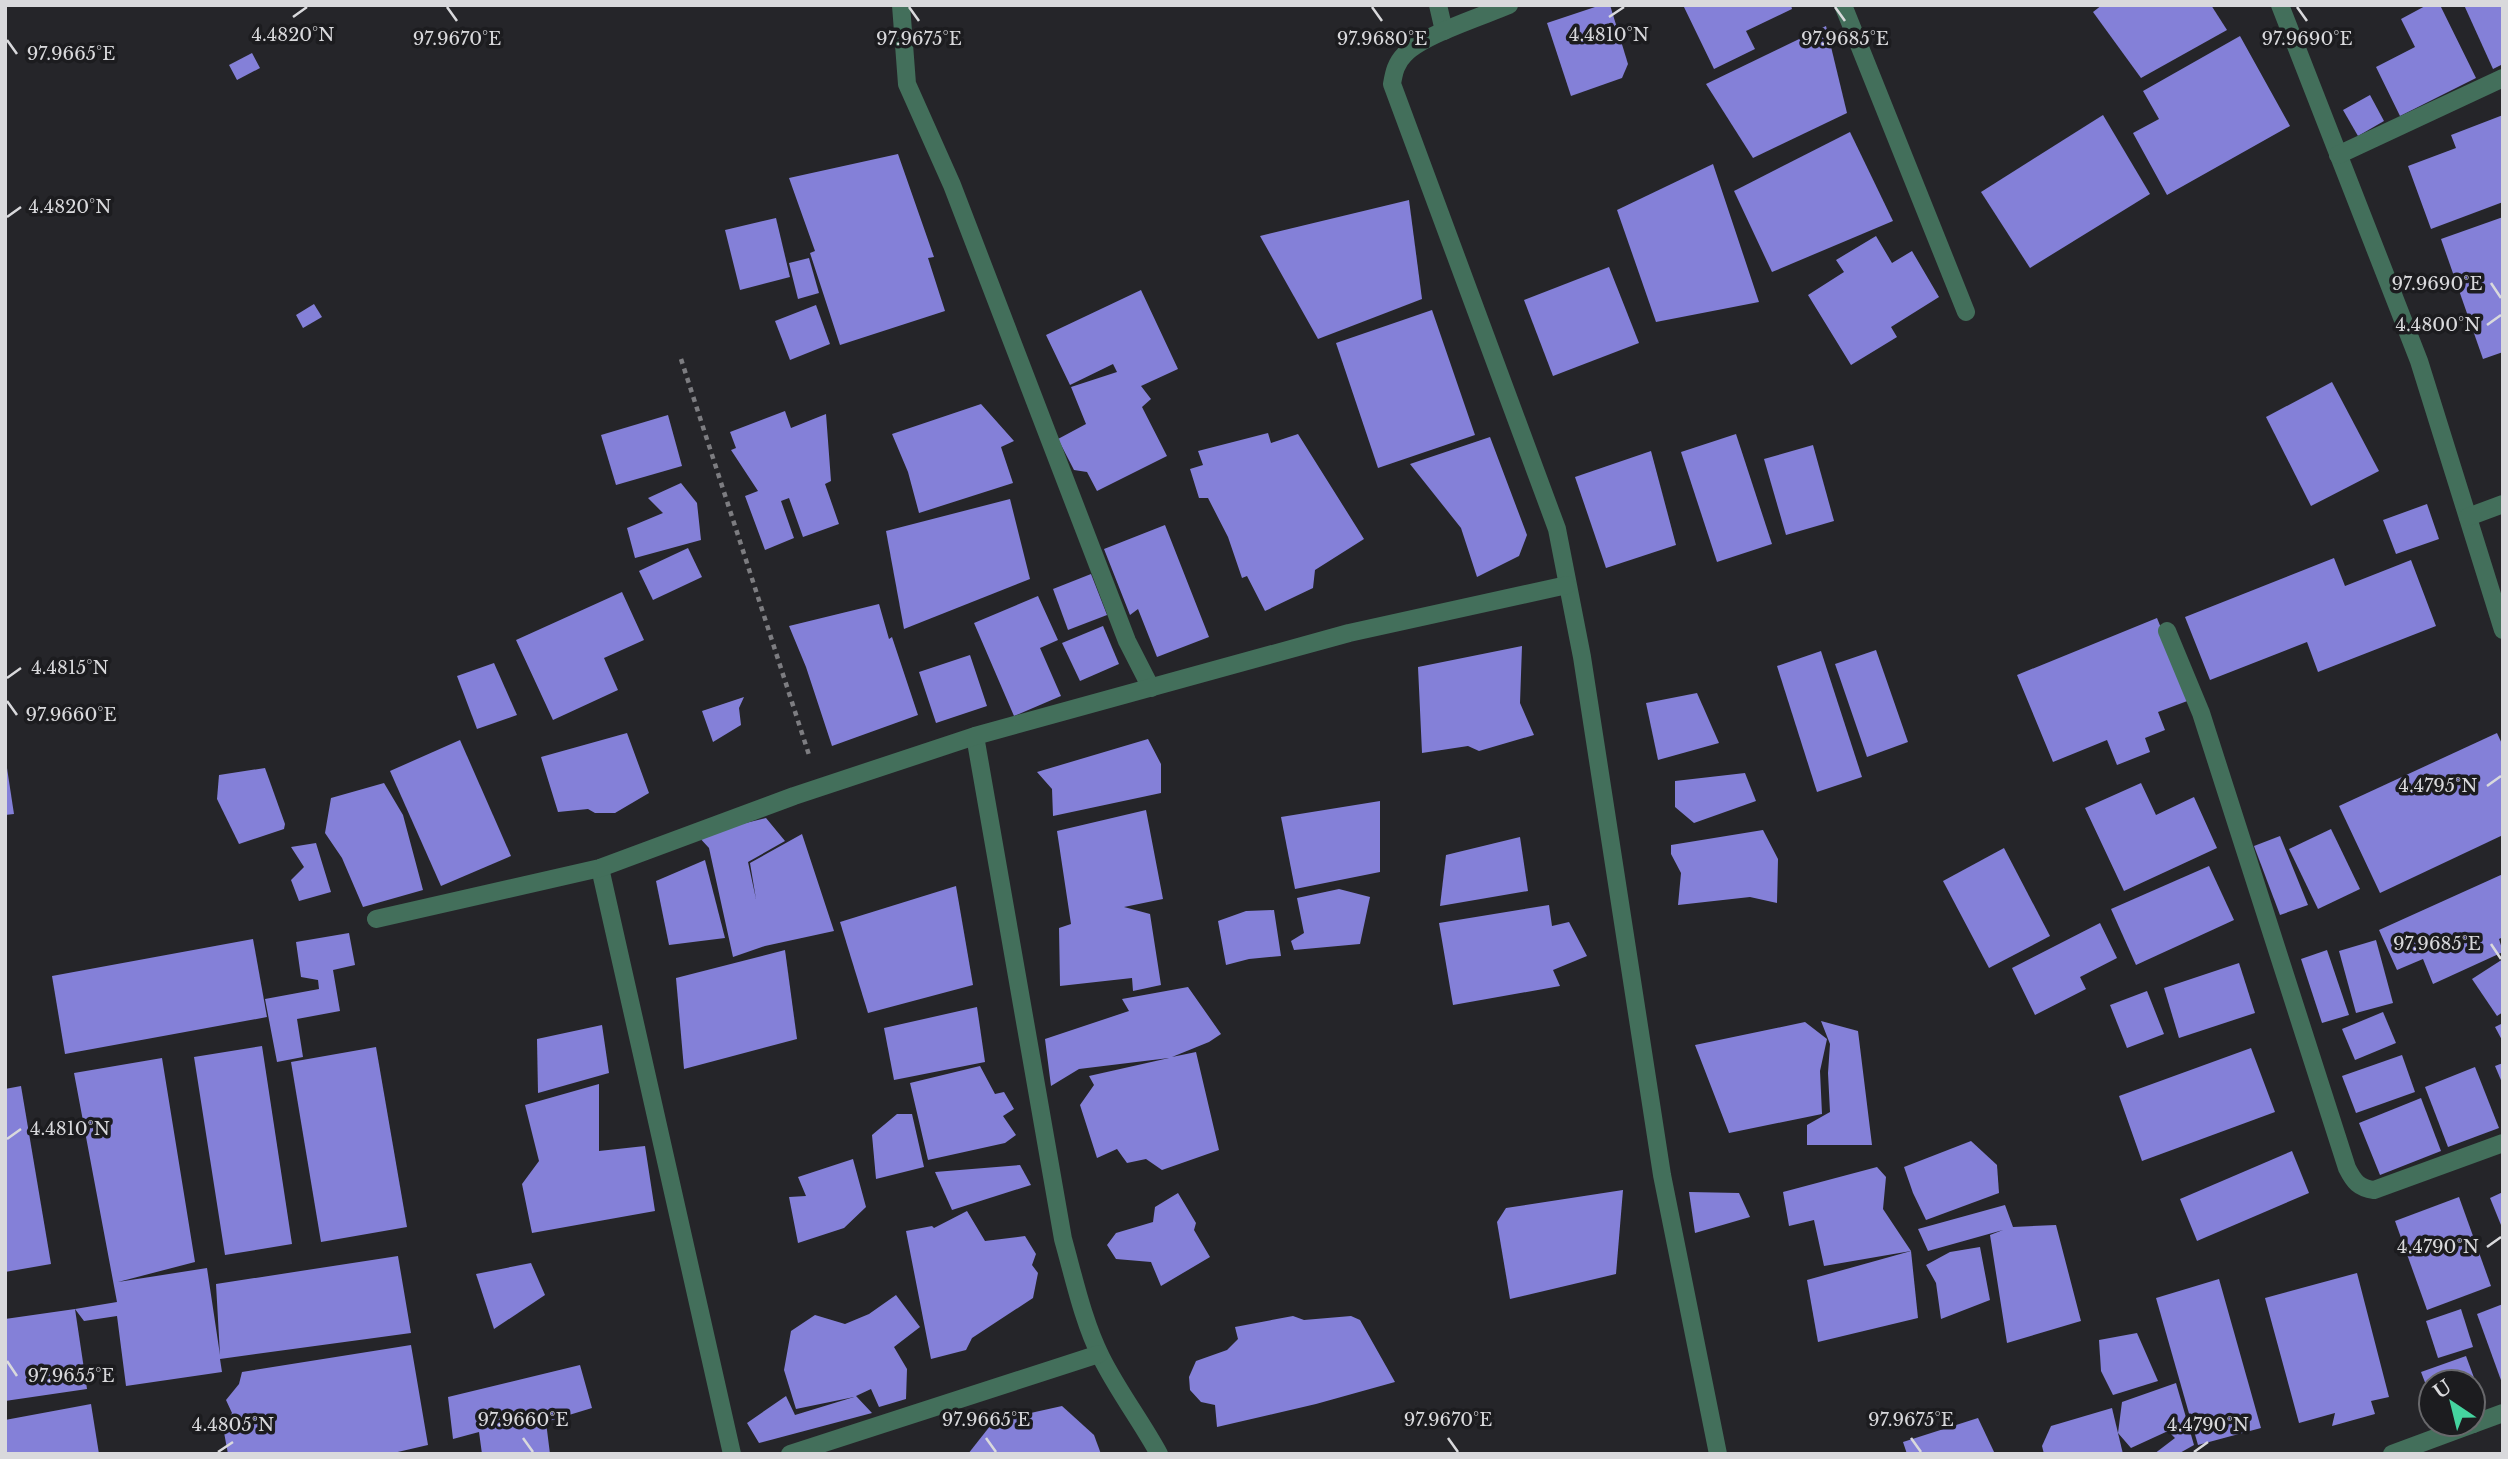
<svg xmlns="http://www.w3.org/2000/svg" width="2508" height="1459" viewBox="0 0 2508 1459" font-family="'Libre Baskerville',serif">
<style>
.building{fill:#8480d8}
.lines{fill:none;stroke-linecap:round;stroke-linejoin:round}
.path{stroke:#7d7d81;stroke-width:4.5;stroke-dasharray:5 5;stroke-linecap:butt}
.minor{stroke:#436f5b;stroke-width:18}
.ticks{fill:none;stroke:#d9d9dc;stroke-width:2.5}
.ticks-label{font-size:18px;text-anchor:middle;fill:#d9d9dc;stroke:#1c1c1f;stroke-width:7;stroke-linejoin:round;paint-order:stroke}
</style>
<rect width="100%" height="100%" fill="#252529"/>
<g class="building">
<polygon points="1601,5 1610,5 1628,64 1622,78 1571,96 1547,23"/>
<polygon points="1683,5 1791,5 1792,9 1746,31 1755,49 1714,69"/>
<polygon points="2102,5 2211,5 2227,30 2141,78 2093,12"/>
<polygon points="2427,5 2440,5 2476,78 2400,116 2376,67 2415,47 2401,19"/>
<polygon points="2464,5 2503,5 2503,64 2493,69"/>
<polygon points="1826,26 1847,113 1753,158 1706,84"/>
<polygon points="2240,36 2290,126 2167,195 2133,133 2159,119 2143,91"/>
<polygon points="252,53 260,68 237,80 229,65"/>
<polygon points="2370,95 2384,121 2358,136 2343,110"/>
<polygon points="2103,115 2150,194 2030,268 1981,192"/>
<polygon points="2503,115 2503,202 2431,229 2408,166 2456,148 2451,135"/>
<polygon points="1850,132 1893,221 1772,272 1734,191"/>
<polygon points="898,154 934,257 928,258 945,311 840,345 810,253 815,251 789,178"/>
<polygon points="1713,164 1759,302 1656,322 1617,210"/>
<polygon points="1409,200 1422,299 1318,339 1260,236"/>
<polygon points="2503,217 2503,352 2483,359 2441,239"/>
<polygon points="776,218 790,277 740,290 725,230"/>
<polygon points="1876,236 1892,263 1912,251 1939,297 1891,327 1897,337 1851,365 1808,295 1844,272 1836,260"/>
<polygon points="809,258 819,293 798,299 789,263"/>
<polygon points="1609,267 1639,343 1553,376 1524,300"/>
<polygon points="1141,290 1178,369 1141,386 1151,399 1142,407 1167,456 1097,491 1087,472 1074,470 1058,439 1086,424 1071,387 1117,372 1113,364 1070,385 1046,335"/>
<polygon points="314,304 322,317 303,328 296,315"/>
<polygon points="816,305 830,344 790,360 775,321"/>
<polygon points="1432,310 1475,435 1378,468 1336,343"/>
<polygon points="2332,382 2379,471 2311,506 2266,417"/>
<polygon points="981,404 1014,441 1001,447 1013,483 919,513 908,472 892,434"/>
<polygon points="785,411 791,428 826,414 831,481 825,484 839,524 803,537 789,498 781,501 794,538 765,550 745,496 758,491 731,450 736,448 730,432"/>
<polygon points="668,415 682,466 616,485 601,435"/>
<polygon points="1268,433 1271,443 1298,434 1364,539 1315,570 1313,588 1265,611 1247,576 1242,578 1228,537 1208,498 1199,498 1190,469 1203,465 1198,451"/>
<polygon points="1736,434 1772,544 1717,562 1681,452"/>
<polygon points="1490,437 1527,535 1519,556 1477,577 1461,528 1410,464"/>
<polygon points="1813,445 1834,521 1786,535 1764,459"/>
<polygon points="1651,451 1676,545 1606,568 1575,477"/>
<polygon points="681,483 697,503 701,540 635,558 627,528 663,513 648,498"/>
<polygon points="1010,499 1030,579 904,629 886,531"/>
<polygon points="2427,504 2439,539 2396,554 2383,520"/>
<polygon points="1165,525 1209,637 1157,657 1138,609 1130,615 1104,549"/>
<polygon points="688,548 702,577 653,600 639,571"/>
<polygon points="2334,558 2345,586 2411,560 2436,626 2318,672 2307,642 2210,680 2185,617"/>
<polygon points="1091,574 1107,615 1068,630 1053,589"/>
<polygon points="622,592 644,640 604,658 618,690 553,720 516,640"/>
<polygon points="1038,596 1058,640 1040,648 1061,696 1014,716 974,623"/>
<polygon points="879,604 889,639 892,637 918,715 832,746 806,667 789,626"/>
<polygon points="2157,618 2190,700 2158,712 2165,730 2145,738 2150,752 2117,765 2107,740 2053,762 2017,675"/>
<polygon points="1103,626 1119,664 1080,681 1062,643"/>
<polygon points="1522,646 1520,703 1534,735 1479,751 1468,746 1422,753 1418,667"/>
<polygon points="1876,650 1908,742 1867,757 1835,664"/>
<polygon points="1821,651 1862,777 1817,792 1777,666"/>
<polygon points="970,655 987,706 936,723 919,672"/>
<polygon points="494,663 517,715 477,729 457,676"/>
<polygon points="1697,693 1719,743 1658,760 1646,703"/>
<polygon points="744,697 739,708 741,725 713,742 702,711"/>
<polygon points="627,733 649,793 615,813 595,813 588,809 558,812 541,757"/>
<polygon points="2497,733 2503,746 2503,835 2380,893 2339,806"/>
<polygon points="1148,739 1161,764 1161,793 1053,816 1052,789 1037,772"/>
<polygon points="460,740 511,856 441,886 390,771"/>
<polygon points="5,755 14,814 5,815"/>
<polygon points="265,768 285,824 284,829 239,844 217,799 219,775"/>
<polygon points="1745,773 1756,801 1694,823 1675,807 1675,781"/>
<polygon points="384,783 403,815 423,890 363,907 342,858 325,833 331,798"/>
<polygon points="2141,783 2156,815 2194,797 2217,848 2124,891 2085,808"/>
<polygon points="1380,801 1380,872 1295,889 1281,817"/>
<polygon points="1146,810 1163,899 1124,907 1150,914 1161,985 1133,991 1132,978 1060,986 1059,928 1071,924 1057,831"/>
<polygon points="766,818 785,841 748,862 756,899 750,863 802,834 834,931 765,946 733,957 709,848 697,835"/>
<polygon points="2331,829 2360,889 2318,909 2289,849"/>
<polygon points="1763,830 1778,859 1777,903 1750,897 1678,905 1681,873 1671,854 1671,845"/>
<polygon points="2280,836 2308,905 2280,915 2254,846"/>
<polygon points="1520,837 1528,891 1440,906 1446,855"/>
<polygon points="316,843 331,892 299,901 291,880 304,867 291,847"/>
<polygon points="2004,848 2050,936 1989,968 1943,881"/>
<polygon points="705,860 725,938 669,945 656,881"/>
<polygon points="2209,866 2234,920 2136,965 2111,909"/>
<polygon points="2503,874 2503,937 2499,939 2503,952 2433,984 2423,959 2397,970 2379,930"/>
<polygon points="956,886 973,985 868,1013 840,922"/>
<polygon points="1339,889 1370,897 1360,944 1294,950 1291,941 1304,933 1297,898"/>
<polygon points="1549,905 1552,926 1569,922 1587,956 1553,970 1560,986 1453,1005 1439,923"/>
<polygon points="1274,910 1281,956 1249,959 1226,965 1218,921 1246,911"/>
<polygon points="2100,923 2117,958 2080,977 2086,989 2035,1015 2012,968"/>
<polygon points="349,933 355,965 333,970 340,1011 297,1019 303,1057 277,1062 265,999 319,989 318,980 301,977 296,942"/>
<polygon points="253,939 267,1017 65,1054 52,976"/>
<polygon points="2376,940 2393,1003 2356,1013 2339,951"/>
<polygon points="785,950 797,1039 684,1069 676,978"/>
<polygon points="2327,950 2349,1015 2322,1023 2301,959"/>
<polygon points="2503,959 2503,1012 2497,1016 2472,979"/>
<polygon points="2239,963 2255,1013 2179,1038 2164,988"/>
<polygon points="1188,987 1221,1034 1209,1042 1172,1057 1196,1052 1219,1150 1162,1170 1146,1159 1127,1163 1117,1149 1097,1158 1080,1105 1094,1085 1089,1076 1169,1058 1079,1069 1051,1086 1045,1039 1129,1011 1122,999"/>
<polygon points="2147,991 2164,1034 2127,1048 2110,1005"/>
<polygon points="977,1007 985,1062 894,1080 884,1028"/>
<polygon points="2383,1012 2396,1043 2355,1060 2342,1029"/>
<polygon points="1821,1021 1858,1031 1872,1145 1807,1145 1807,1125 1830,1112 1828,1073 1830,1044"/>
<polygon points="1805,1022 1827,1039 1820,1071 1822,1114 1729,1133 1695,1045"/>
<polygon points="2503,1023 2503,1042 2495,1027"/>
<polygon points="602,1025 609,1073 538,1093 537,1039"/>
<polygon points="262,1046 292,1244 225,1255 194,1057"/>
<polygon points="376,1047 407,1227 321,1242 291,1062"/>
<polygon points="2251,1048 2275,1112 2142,1161 2119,1096"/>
<polygon points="2402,1055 2415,1092 2356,1113 2342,1076"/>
<polygon points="162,1058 195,1262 118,1282 207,1268 220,1355 216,1284 398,1256 411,1333 220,1359 222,1372 126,1386 117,1316 84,1321 75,1309 117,1302 74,1073"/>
<polygon points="2503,1063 2503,1085 2495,1066"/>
<polygon points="980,1066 995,1094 1004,1092 1014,1109 1003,1116 1016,1135 1005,1143 928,1160 910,1083"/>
<polygon points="2475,1067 2499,1128 2448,1147 2425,1087"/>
<polygon points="599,1084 599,1151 645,1146 655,1211 532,1233 522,1184 539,1161 525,1105"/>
<polygon points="21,1086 51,1264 5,1272 5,1089"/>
<polygon points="2421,1098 2441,1151 2380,1175 2359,1123"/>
<polygon points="897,1114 912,1114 924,1167 876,1179 872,1135"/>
<polygon points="1971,1141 1997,1165 1999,1193 1926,1220 1913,1193 1904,1167"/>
<polygon points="2292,1151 2309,1193 2197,1241 2180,1199"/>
<polygon points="853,1159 866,1207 844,1228 798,1243 789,1197 806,1196 798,1177"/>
<polygon points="1020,1165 1031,1185 952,1210 935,1172"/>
<polygon points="1877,1167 1886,1177 1883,1209 1911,1251 1824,1266 1814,1220 1789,1226 1783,1192"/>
<polygon points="1623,1190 1616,1274 1510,1299 1497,1222 1506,1208"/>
<polygon points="1689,1192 1739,1193 1750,1217 1695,1233"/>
<polygon points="2503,1192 2503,1230 2490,1198"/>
<polygon points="1178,1193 1196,1223 1194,1230 1210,1257 1161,1286 1151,1262 1116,1259 1107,1245 1116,1233 1153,1222 1155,1207"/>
<polygon points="2459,1197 2491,1286 2427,1310 2395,1221"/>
<polygon points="2005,1205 2013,1227 2056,1225 2081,1321 2007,1343 1990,1235 2003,1230 1928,1251 1918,1229"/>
<polygon points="967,1211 985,1241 1025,1236 1036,1254 1032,1265 1038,1273 1033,1298 972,1338 966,1350 931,1359 906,1231 932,1226 934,1228"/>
<polygon points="1980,1247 1990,1300 1941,1319 1936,1283 1926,1265 1950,1252"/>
<polygon points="1911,1251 1918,1318 1818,1342 1807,1280"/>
<polygon points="531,1263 545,1295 494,1329 476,1274"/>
<polygon points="2357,1273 2389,1397 2371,1401 2375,1414 2332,1426 2335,1413 2299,1423 2265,1298"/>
<polygon points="2219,1279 2261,1428 2198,1445 2156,1298"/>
<polygon points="896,1295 920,1327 894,1347 907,1369 906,1399 879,1407 871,1389 856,1396 872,1413 759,1443 747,1423 786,1396 795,1415 854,1397 796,1409 784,1370 791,1331 815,1315 845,1324 869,1314"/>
<polygon points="2503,1304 2503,1383 2502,1383 2477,1314"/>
<polygon points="75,1309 87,1389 5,1401 5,1319"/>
<polygon points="2461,1309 2473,1347 2438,1358 2426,1321"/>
<polygon points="1293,1316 1304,1320 1351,1316 1360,1320 1395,1382 1316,1404 1217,1427 1215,1405 1201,1402 1190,1390 1189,1377 1196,1361 1227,1350 1238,1339 1235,1327"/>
<polygon points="2137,1333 2158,1381 2113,1395 2101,1371 2099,1340"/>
<polygon points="411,1345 428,1445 389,1454 228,1454 223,1427 232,1413 226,1400 239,1384 242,1372"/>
<polygon points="2466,1356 2483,1402 2473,1405 2473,1382 2431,1382 2431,1398 2421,1372"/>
<polygon points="580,1365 592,1408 546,1422 550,1454 482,1454 479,1432 453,1439 448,1397"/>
<polygon points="2176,1383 2194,1445 2178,1454 2154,1454 2175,1438 2168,1431 2131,1448 2118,1433 2122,1402"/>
<polygon points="91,1404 99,1454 5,1454 5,1420"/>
<polygon points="1062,1406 1094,1435 1101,1454 968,1454 994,1421"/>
<polygon points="2112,1408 2123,1454 2044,1454 2042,1446 2051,1426"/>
<polygon points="1978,1418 1995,1454 1907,1454 1903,1442"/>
</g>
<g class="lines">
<polyline class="path" points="681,359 810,758"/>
<g class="minor">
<polyline points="901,5 907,84 952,185 1127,641 1151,688"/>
<polyline points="1438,5 1444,31"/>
<path d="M1509,5c-26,11 -86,30 -104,49 -9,9 -11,18 -13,30l165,445 25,128 80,518 56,279"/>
<polyline points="1843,5 1966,312"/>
<polyline points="2280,5 2419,361 2503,630"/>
<polyline points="2338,155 2503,78"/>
<polyline points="2468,517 2503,504"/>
<path d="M2167,631l34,82 146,455c7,14 12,20 27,22l129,-47"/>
<path d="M975,736l88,503c11,39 20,82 38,118 17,34 40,64 58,97"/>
<polyline points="600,868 732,1454"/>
<polyline points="376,919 600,868 794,796 975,736 1349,633 1567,585"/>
<polyline points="2473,1424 2503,1413"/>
<polyline points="790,1454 1099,1354"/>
<polyline points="2392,1454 2473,1424"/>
</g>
</g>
<path class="ticks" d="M447,7l10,14M909,7l10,14M1372,7l10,14M1835,7l10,14M2297,7l10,14M293,17l14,-10M1609,17l15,-10M7,40l10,14M7,217l14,-10M2491,283l10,15M2487,325l14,-10M7,678l14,-10M7,701l10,14M2487,786l14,-10M2491,944l10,15M7,1139l14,-10M2487,1247l14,-10M7,1361l10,15M523,1438l10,14M986,1438l10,14M1448,1438l10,14M1911,1438l10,14M218,1452l15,-10M2194,1452l14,-10"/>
<g class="ticks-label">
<text x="293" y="41">4.4820°N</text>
<text x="1609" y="41">4.4810°N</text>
<text x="919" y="45">97.9675°E</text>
<text x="1382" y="45">97.9680°E</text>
<text x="1845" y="45">97.9685°E</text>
<text x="457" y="45">97.9670°E</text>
<text x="2307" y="45">97.9690°E</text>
<text x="71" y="60">97.9665°E</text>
<text x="70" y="213">4.4820°N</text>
<text x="2437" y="290">97.9690°E</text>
<text x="2438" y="331">4.4800°N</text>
<text x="70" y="674">4.4815°N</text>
<text x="71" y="721">97.9660°E</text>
<text x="2438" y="792">4.4795°N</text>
<text x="2437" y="950">97.9685°E</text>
<text x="70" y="1135">4.4810°N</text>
<text x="2438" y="1253">4.4790°N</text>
<text x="71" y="1382">97.9655°E</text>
<text x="523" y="1426">97.9660°E</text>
<text x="986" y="1426">97.9665°E</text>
<text x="1448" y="1426">97.9670°E</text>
<text x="1911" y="1426">97.9675°E</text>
<text x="233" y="1431">4.4805°N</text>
<text x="2208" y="1431">4.4790°N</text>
</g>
<rect width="2508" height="1459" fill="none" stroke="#d9d9dc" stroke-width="14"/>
<g transform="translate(2452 1403) rotate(325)"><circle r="33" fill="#1c1c1f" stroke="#68686b" stroke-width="2"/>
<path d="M0-5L12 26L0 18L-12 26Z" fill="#45d49f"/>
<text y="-10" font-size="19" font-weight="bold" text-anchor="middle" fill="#d9d9dc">U</text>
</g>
</svg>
